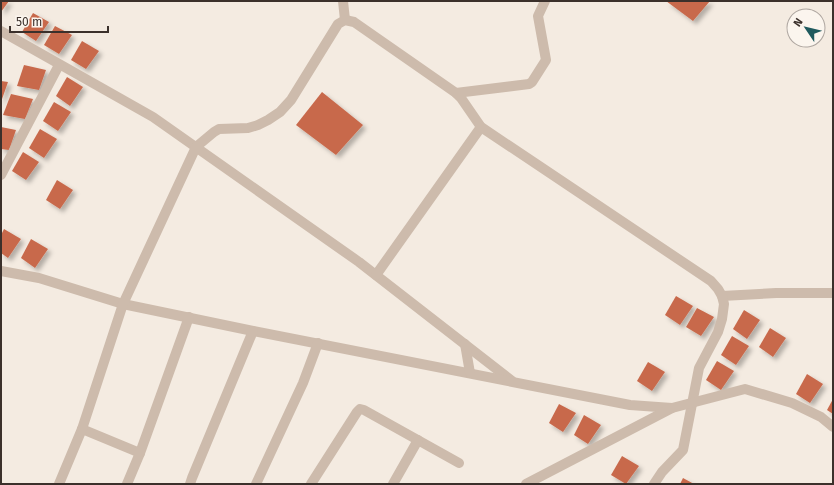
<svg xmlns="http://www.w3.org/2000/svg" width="834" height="485" viewBox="0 0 834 485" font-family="'Fira Sans',sans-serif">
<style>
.building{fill:#c8694b;filter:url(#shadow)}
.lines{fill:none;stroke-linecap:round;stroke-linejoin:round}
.minor{stroke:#cdbbac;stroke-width:10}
.tertiary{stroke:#cdbbac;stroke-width:10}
</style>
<defs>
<filter id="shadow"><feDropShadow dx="3.5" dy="3.5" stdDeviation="2" flood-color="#0004"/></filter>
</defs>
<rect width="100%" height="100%" fill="#f4ebe1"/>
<g class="building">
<polygon points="1,1 9,1 1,12"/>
<polygon points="666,1 710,1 693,21"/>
<polygon points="33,13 49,22 36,41 22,32"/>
<polygon points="55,26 72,35 59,54 44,45"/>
<polygon points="82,41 99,51 86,69 71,60"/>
<polygon points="24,65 46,70 39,90 17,86"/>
<polygon points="67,77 83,87 70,106 56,96"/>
<polygon points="1,81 8,82 1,102"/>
<polygon points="322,92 363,125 336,155 296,125"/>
<polygon points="11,94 33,99 25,119 3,115"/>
<polygon points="54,102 71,112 58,131 43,121"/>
<polygon points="1,127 16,130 9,150 1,149"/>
<polygon points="40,129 57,139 44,158 29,148"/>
<polygon points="23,152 39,162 26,180 12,171"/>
<polygon points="57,180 73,190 60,209 46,200"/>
<polygon points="4,229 21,239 8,258 1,253 1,235"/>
<polygon points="31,239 48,249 35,268 21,258"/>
<polygon points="676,296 693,306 680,325 665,315"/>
<polygon points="697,308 714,317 701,336 686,327"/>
<polygon points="744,310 760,320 747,339 733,329"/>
<polygon points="770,328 786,338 773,357 759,347"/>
<polygon points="732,336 749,346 736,365 721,355"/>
<polygon points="717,361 734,371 721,390 706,380"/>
<polygon points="648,362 665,372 652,391 637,381"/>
<polygon points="807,374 823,384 810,403 796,394"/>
<polygon points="833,399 833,414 827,410"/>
<polygon points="559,404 576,413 563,432 549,423"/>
<polygon points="584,415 601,425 588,444 574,435"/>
<polygon points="622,456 639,466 626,484 611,475"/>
<polygon points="683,478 694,484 680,484"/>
</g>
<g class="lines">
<g class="minor">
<polyline points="343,1 345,20"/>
<polyline points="1,31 153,117 359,262 512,381"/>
<polyline points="456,93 529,84 532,82 546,60 538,16 545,1"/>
<polyline points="1,175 59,65"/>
<polyline points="1,271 39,278 123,304 253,331 630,405 672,408"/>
<polyline points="376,275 481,127"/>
<polyline points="722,296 776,293 833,293"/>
<polyline points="465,344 470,373"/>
<polyline points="82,429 140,453"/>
<polyline points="59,484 82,429 123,304 196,147 214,132 219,129 248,128 258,125 268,120 280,112 291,100 338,24 345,20 354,22 456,93 461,98 481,127 711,281 718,289 722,296 724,304 722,319 718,332 699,368 683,450 662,472 654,484"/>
<polyline points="127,484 140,453 189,317"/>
<polyline points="190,484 192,478 253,331"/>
<polyline points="256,484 303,383 318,343"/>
<polyline points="311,484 357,412 360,409 364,410 459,463"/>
<polyline points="393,484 418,440"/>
</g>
<polyline class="tertiary" points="526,484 672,408 745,389 792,403 821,417 833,427"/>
</g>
<rect width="834" height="485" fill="none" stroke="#3b302b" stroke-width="4"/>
<g transform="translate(806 28) rotate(305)"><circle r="19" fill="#fbf5ee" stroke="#aea6a0"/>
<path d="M0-3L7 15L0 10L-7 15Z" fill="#1f5a5e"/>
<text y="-6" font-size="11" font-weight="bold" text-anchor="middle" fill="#3b302b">N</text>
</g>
<path d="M10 26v6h98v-6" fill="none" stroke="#3b302b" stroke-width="2"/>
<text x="16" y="26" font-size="12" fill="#3b302b" stroke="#fbf5ee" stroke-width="3" paint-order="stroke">50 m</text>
</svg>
